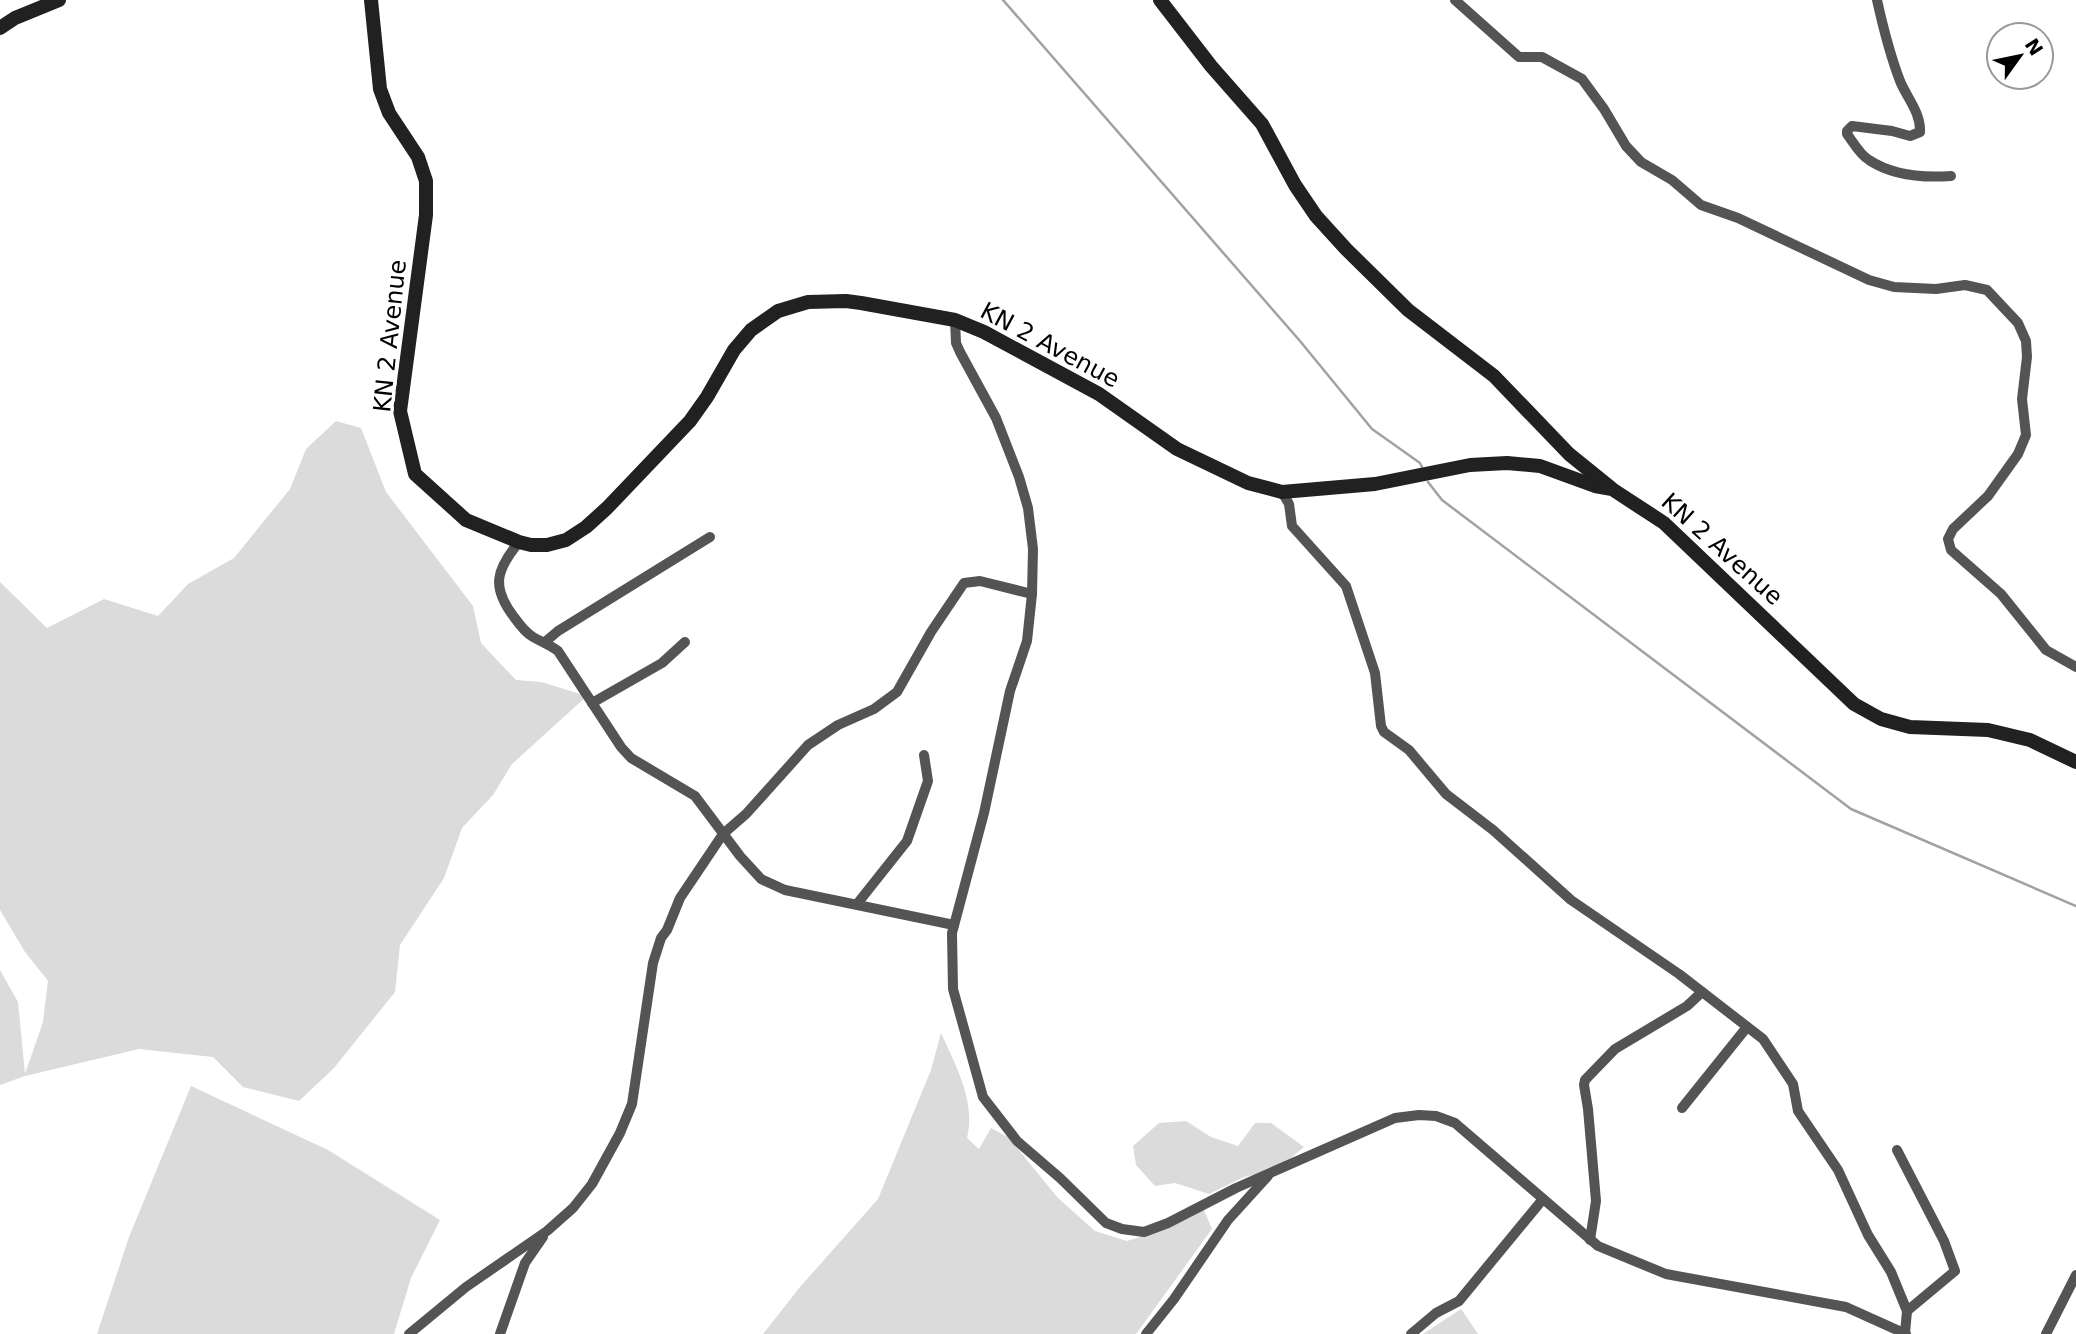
<svg xmlns="http://www.w3.org/2000/svg" width="2076" height="1334" viewBox="0 0 2076 1334" font-family="'DejaVu Sans',sans-serif">
<style>
.green{fill:#dbdbdb}
.lines{fill:none;stroke-linecap:round;stroke-linejoin:round}
.stream{stroke:#a2a2a2;stroke-width:2.5}
.minor{stroke:#545454;stroke-width:10}
.secondary{stroke:#212121;stroke-width:14}
.labels{text-anchor:middle;dominant-baseline:central;stroke-width:7;stroke-linejoin:round;paint-order:stroke}
.street-label{font-size:24px;fill:#000;stroke:#fff}
</style>
<rect width="100%" height="100%" fill="#fff"/>
<g class="green">
<polygon points="336,421 361,428 386,492 473,606 481,643 516,680 541,682 587,696 512,764 493,795 462,828 444,878 400,945 395,992 334,1068 299,1101 243,1087 213,1057 139,1049 25,1076 0,1085 0,970 18,1002 25,1074 43,1022 48,981 25,952 0,910 0,582 47,628 104,599 158,616 188,584 234,558 290,489 306,449"/>
<path d="M941,1033c15,33 35,69 26,105l12,11 12,-21 17,9 50,61 37,33 32,10 44,-14 33,-17 8,19 -76,105h-373l37,-47 78,-88 53,-129z"/>
<polygon points="191,1086 328,1150 440,1220 411,1278 394,1334 97,1334 129,1237"/>
<polygon points="1186,1121 1211,1137 1238,1146 1255,1123 1271,1123 1304,1147 1285,1163 1258,1174 1244,1177 1209,1194 1175,1183 1155,1186 1136,1165 1133,1146 1159,1123"/>
<polygon points="1461,1309 1478,1334 1423,1334"/>
</g>
<g class="lines">
<g class="stream">
<polyline points="1003,0 1300,341 1372,429 1420,463 1422,467"/>
<polyline points="1428,482 1442,500 1851,809 2076,906"/>
</g>
<g class="minor">
<polyline points="1455,0 1519,57 1542,57 1582,79 1604,109 1626,146 1641,162 1672,180 1701,205 1738,218 1869,280 1894,287 1936,289 1965,285 1987,290 2018,323 2026,341 2027,357 2022,399 2026,435 2018,454 1988,496 1953,529 1948,539 1951,550 2001,594 2046,650 2076,667"/>
<path d="M1877,0c6,27 13,55 23,81 7,17 21,32 20,51l-10,4 -18,-5 -40,-5 -5,5v3c6,8 13,21 22,26 24,16 54,18 82,16"/>
<polyline points="955,320 956,343 960,352 996,418 1019,477 1028,508 1033,549 1032,594 1027,641 1010,691 984,813 952,933 953,989 983,1097 1017,1141 1060,1178 1106,1223 1122,1229 1144,1232 1168,1223 1236,1188 1395,1118 1419,1115 1436,1116 1455,1123 1598,1246 1666,1274 1846,1307 1906,1334"/>
<polyline points="1282,492 1289,504 1292,526 1346,586 1375,673 1381,726 1384,732 1409,750 1446,794 1493,830 1571,900 1679,974 1763,1039 1793,1084 1798,1111 1838,1170 1868,1235 1891,1272 1907,1311 1905,1333"/>
<path d="M519,542c-23,28 -28,45 -5,75 5,7 12,16 19,20 9,5 17,8 25,14l63,96 10,11 64,38 45,60 21,23 24,11 169,35"/>
<polyline points="545,642 558,631 710,537"/>
<polyline points="592,703 662,663 685,642"/>
<polyline points="857,904 907,841 928,781 924,755"/>
<polyline points="1682,1108 1747,1027"/>
<polyline points="1897,1150 1944,1241 1955,1271 1907,1311"/>
<polyline points="1590,1240 1596,1201 1588,1109 1584,1085 1585,1080 1615,1049 1687,1006 1702,992"/>
<polyline points="409,1334 466,1287 547,1231 573,1208 592,1184 620,1133 632,1104 653,963 661,938 667,930 680,898 723,834 746,814 808,745 838,725 874,709 897,692 931,632 964,583 980,581 1032,594"/>
<polyline points="500,1334 525,1263 543,1237"/>
<polyline points="1146,1334 1174,1299 1228,1220 1268,1176"/>
<polyline points="1411,1334 1436,1313 1459,1301 1543,1199"/>
<polyline points="2046,1334 2076,1275"/>
</g>
<g class="secondary">
<polyline points="371,0 380,89 389,113 418,157 426,181 426,215 400,411 415,474 466,520 519,542 531,545 547,545 566,540 586,527 607,508 690,421 707,397 734,350 751,330 778,311 808,302 846,301 861,303 955,320 984,332 1099,394 1177,449 1248,483 1282,492 1375,484 1470,465 1507,463 1540,466 1595,486 1612,489 1664,523 1854,704 1881,719 1910,727 1988,730 2030,740 2076,762"/>
<polyline points="1160,0 1211,66 1262,124 1295,185 1316,216 1346,249 1408,310 1494,376 1569,454 1611,488"/>
<polyline points="0,28 15,18 59,0"/>
</g>
</g>
<g class="labels">
<g class="street-label">
<text transform="translate(390 336) rotate(-84)">KN 2 Avenue</text>
<text transform="translate(1050 345) rotate(28)">KN 2 Avenue</text>
<text transform="translate(1722 549) rotate(42)">KN 2 Avenue</text>
</g>
</g>
<g transform="translate(2020 56) rotate(57)"><circle r="33" fill="#ffffff" stroke="#999999" stroke-width="2"/>
<path d="M0-5L12 26L0 18L-12 26Z" fill="#000000"/>
<text y="-10" font-size="19" font-weight="bold" text-anchor="middle" fill="#000000">N</text>
</g>
</svg>
